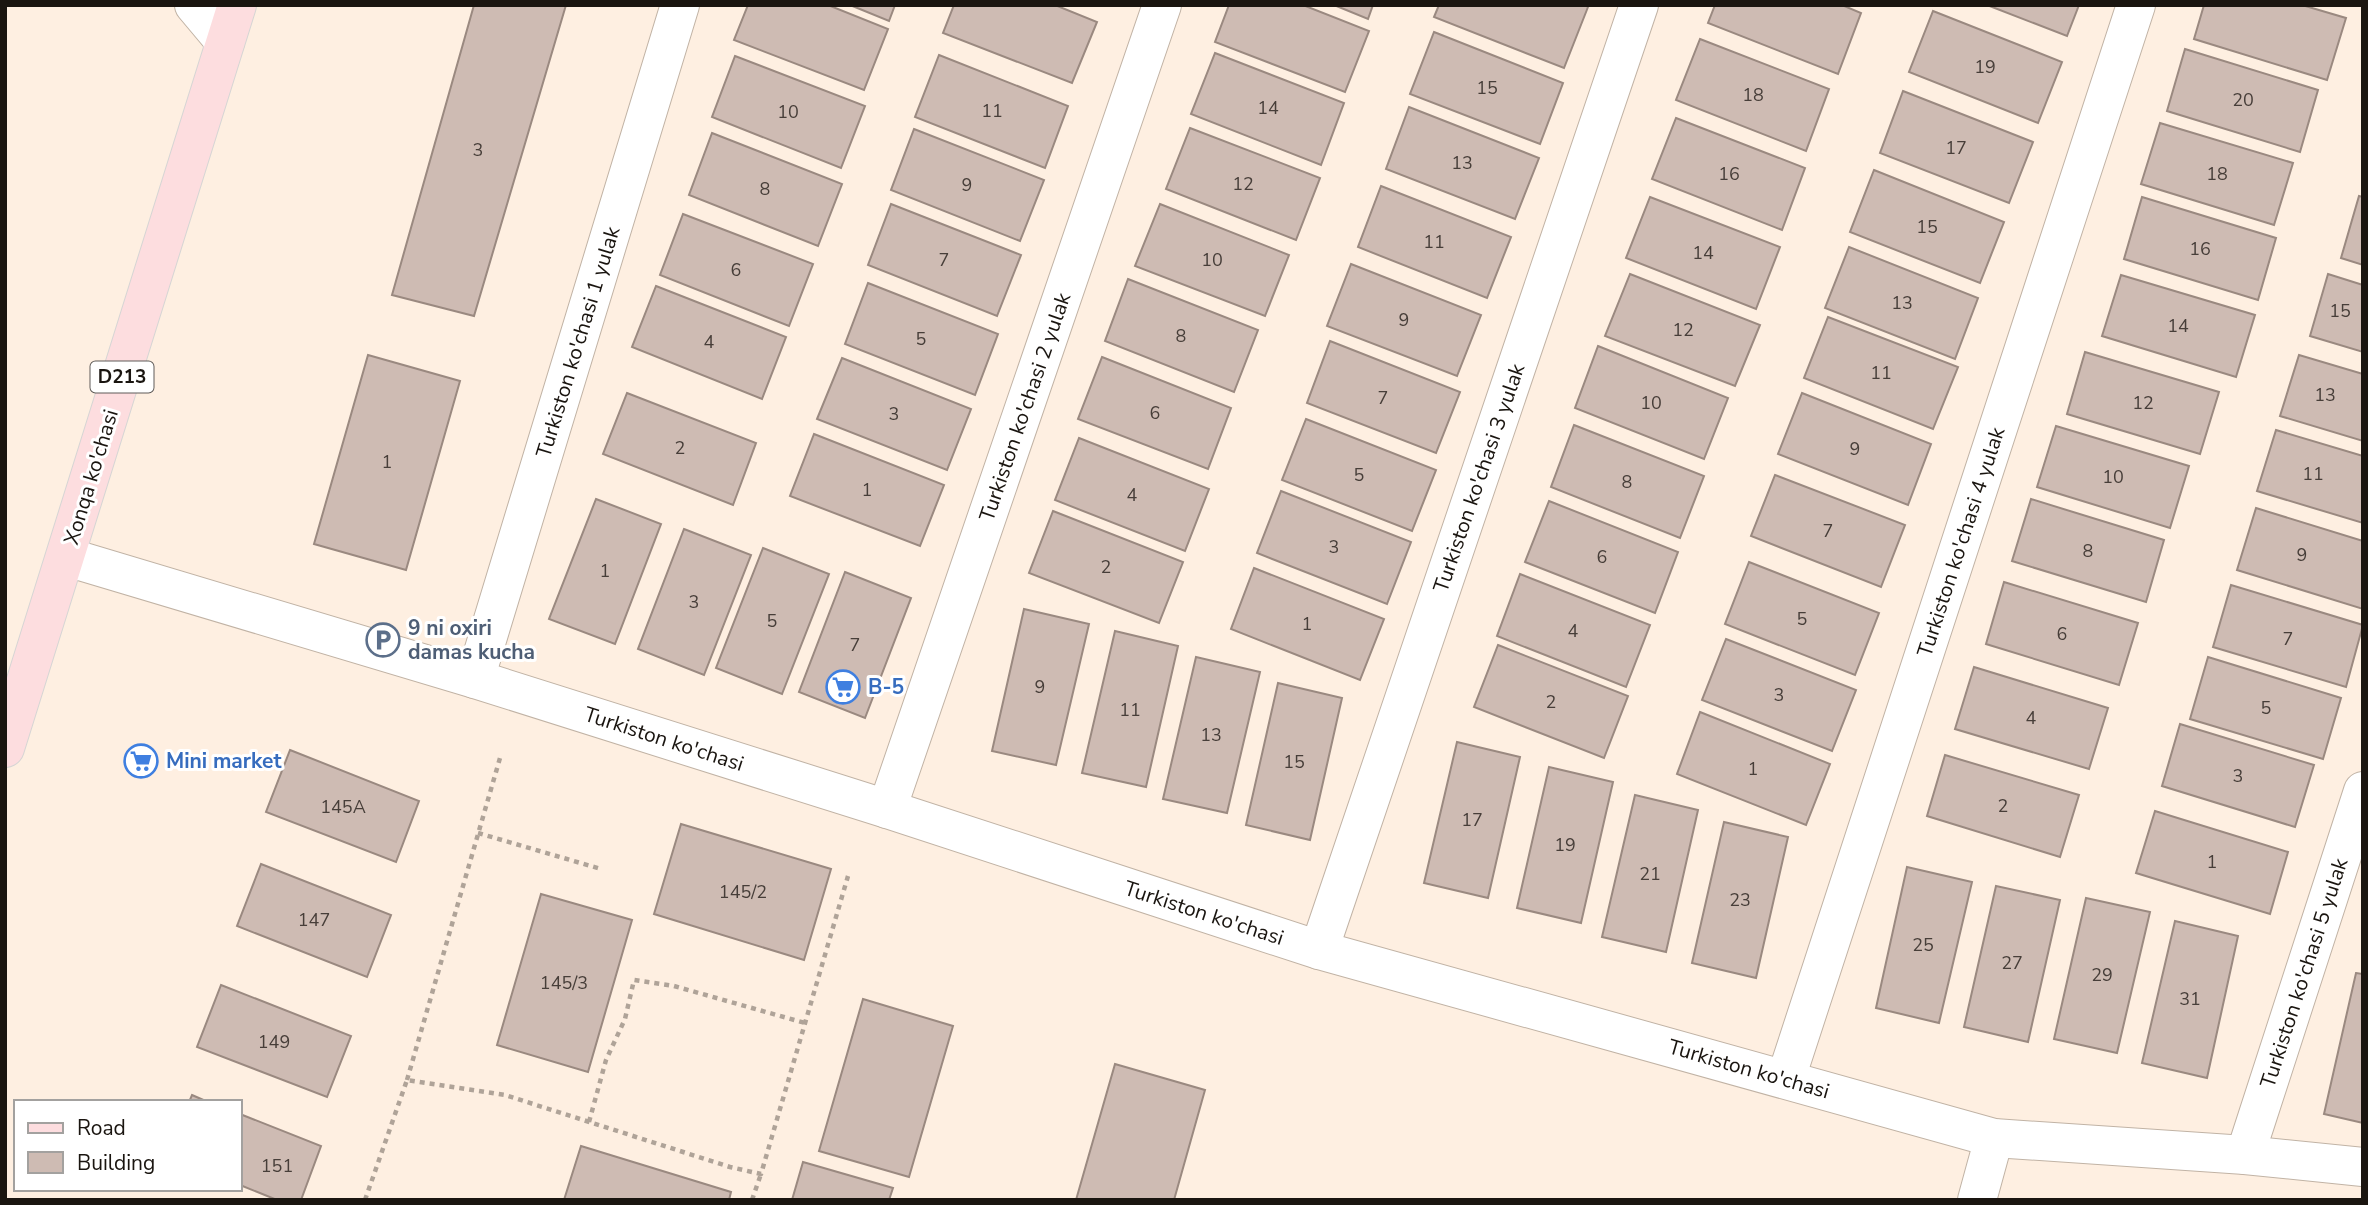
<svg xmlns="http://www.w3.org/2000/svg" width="2368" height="1205" viewBox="0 0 2368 1205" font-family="'Nunito Sans',sans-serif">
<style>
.building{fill:#cebbb3;stroke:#9a8980;stroke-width:2}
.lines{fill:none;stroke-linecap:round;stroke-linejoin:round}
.minor-casing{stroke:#c1b3a5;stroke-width:40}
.major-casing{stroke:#d6d5d4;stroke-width:40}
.path{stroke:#afa398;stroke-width:4.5;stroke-dasharray:5 5;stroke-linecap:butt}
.minor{stroke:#fff;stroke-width:38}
.major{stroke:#fddddf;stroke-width:38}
.labels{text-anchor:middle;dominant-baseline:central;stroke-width:6;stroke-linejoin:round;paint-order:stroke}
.number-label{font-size:18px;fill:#473e39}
.shield{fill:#fff;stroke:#5f5b58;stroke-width:2}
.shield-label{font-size:19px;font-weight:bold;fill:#1a1510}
.street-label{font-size:21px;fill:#1a1510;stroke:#fff}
.service-label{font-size:21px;font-weight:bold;fill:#4e5e75;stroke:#fff;text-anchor:start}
.shop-label{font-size:21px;font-weight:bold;fill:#366cbe;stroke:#fff;text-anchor:start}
</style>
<rect width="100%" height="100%" fill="#feefe1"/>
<g class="building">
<polygon points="474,5 566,5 474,316 392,295"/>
<polygon points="748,5 828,5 888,29 864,90 734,40"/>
<polygon points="850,5 895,5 889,21"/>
<polygon points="954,5 1055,5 1097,22 1072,83 943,33"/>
<polygon points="1229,5 1303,5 1369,31 1345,92 1215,42"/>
<polygon points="1334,5 1373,5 1368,19"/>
<polygon points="1439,5 1585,5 1588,7 1564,68 1434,17"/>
<polygon points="1715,5 1842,5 1861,13 1838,74 1708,23"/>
<polygon points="1987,5 2079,5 2067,36"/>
<polygon points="2204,5 2302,5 2346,18 2327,80 2194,39"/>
<polygon points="1933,11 2062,62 2038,123 1909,72"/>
<polygon points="1434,32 1563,83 1540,144 1410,94"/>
<polygon points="1700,39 1829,89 1806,151 1676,100"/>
<polygon points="2185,49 2318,90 2300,152 2167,111"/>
<polygon points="1215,53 1344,103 1321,165 1191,114"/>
<polygon points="939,55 1068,106 1045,168 915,117"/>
<polygon points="735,56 865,106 841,168 712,117"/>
<polygon points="1903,91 2033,142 2009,203 1880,153"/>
<polygon points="1409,107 1539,158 1515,219 1386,169"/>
<polygon points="1676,118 1805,168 1782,230 1652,179"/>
<polygon points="2160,123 2293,163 2274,225 2141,184"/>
<polygon points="1190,128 1320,178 1296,240 1166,189"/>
<polygon points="914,129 1044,180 1020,241 891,190"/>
<polygon points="712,133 842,184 818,246 689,195"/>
<polygon points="1874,170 2004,222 1980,283 1850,232"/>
<polygon points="1381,186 1511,237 1487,298 1358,247"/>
<polygon points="2359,196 2363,197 2363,265 2341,258"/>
<polygon points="1650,197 1780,247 1756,309 1626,258"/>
<polygon points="2142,197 2276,238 2258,300 2124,259"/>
<polygon points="891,204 1021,255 997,316 868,265"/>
<polygon points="1160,204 1289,255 1265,316 1135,266"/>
<polygon points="683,214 813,264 789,326 660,275"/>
<polygon points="1849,247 1978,298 1955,359 1825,308"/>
<polygon points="1351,264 1481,315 1457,376 1327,326"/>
<polygon points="1630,274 1760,325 1735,386 1605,336"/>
<polygon points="2328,274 2363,285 2363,352 2310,336"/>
<polygon points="2121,275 2255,315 2236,377 2102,336"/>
<polygon points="1128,279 1258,330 1234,392 1105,341"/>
<polygon points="868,283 998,334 975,395 845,344"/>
<polygon points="656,286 786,337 762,399 632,347"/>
<polygon points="1828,317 1958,367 1933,429 1804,378"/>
<polygon points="1330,341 1460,392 1436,453 1307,403"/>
<polygon points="1598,346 1728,398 1704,459 1575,408"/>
<polygon points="2085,352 2219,392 2200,454 2067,414"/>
<polygon points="368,355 460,381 406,570 314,544"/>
<polygon points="2299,355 2363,374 2363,441 2280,416"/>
<polygon points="1102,357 1231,408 1208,469 1078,419"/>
<polygon points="842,358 971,409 947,470 817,419"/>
<polygon points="627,393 756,443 733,505 603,454"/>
<polygon points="1802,393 1931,444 1908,505 1778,454"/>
<polygon points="1306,419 1436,470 1412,531 1282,480"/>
<polygon points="1574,425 1704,476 1680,538 1551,487"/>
<polygon points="2056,426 2189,466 2170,528 2037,487"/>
<polygon points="2276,430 2363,456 2363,523 2257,491"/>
<polygon points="814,434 944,485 920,546 790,496"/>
<polygon points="1079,438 1209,489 1185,551 1055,500"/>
<polygon points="1775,475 1905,525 1881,587 1751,536"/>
<polygon points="1281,491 1411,542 1387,604 1257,553"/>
<polygon points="596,499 661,524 615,644 549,619"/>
<polygon points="2031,499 2164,540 2146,602 2012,561"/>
<polygon points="1549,501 1678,552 1655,613 1525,562"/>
<polygon points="2256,508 2363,541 2363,609 2237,570"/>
<polygon points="1053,511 1183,562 1159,623 1029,573"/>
<polygon points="684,529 751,555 704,675 638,649"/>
<polygon points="763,548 829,574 782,694 716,668"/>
<polygon points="1749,562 1879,613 1855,675 1725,624"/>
<polygon points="1254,568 1384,619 1360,680 1231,629"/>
<polygon points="845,572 911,598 865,718 799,692"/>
<polygon points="1520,574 1650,625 1626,687 1497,636"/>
<polygon points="2004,582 2138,623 2119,685 1986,644"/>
<polygon points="2231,585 2363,625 2346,687 2213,647"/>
<polygon points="1024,609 1089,624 1056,765 992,751"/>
<polygon points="1115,631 1178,646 1146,787 1082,773"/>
<polygon points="1726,639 1856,690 1832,751 1702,700"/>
<polygon points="1498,645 1628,696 1604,758 1474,707"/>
<polygon points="1196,657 1260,672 1227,813 1163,799"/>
<polygon points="2208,657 2341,698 2323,759 2190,719"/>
<polygon points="1974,667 2108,708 2089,769 1955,729"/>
<polygon points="1278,683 1342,698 1310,840 1246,825"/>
<polygon points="1700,712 1830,764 1806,825 1677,774"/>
<polygon points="2180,724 2314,765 2295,827 2162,786"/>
<polygon points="1457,742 1520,757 1488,898 1424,883"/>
<polygon points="290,750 419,801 396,862 266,812"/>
<polygon points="1945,755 2079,795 2060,857 1927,816"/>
<polygon points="1549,767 1613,782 1581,923 1517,908"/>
<polygon points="1635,795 1698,810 1666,952 1602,937"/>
<polygon points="2155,811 2288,852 2270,914 2136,873"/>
<polygon points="1724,822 1788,837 1756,978 1692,963"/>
<polygon points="681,824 831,869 804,960 654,914"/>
<polygon points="261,864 391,915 367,977 237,926"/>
<polygon points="1907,867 1972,882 1939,1023 1876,1008"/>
<polygon points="1996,886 2060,900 2028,1042 1964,1027"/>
<polygon points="541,894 632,920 588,1072 497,1045"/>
<polygon points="2086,898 2150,912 2117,1053 2054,1039"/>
<polygon points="2175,921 2238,936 2207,1078 2142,1063"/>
<polygon points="2356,973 2363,974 2363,1123 2324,1114"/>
<polygon points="221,985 351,1036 327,1097 197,1047"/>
<polygon points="863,999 953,1026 909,1177 819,1151"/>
<polygon points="1115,1064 1205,1090 1174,1200 1076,1200"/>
<polygon points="192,1095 208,1102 189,1102"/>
<polygon points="240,1114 321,1146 301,1200 277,1200 240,1185"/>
<polygon points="581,1146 731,1192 729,1200 564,1200"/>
<polygon points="803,1162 893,1188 889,1200 792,1200"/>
</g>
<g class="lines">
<defs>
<g id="minor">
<polyline points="194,5 225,42"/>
<polyline points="67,557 475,679 887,809 1319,950 1994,1138 2245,1155 2363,1167"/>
<polyline points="475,679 680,5"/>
<polyline points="887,809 1162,5"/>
<polyline points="1319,950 1639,5"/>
<polyline points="1786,1078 2136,5"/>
<polyline points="2245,1155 2363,791"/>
<polyline points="1977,1200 1994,1138"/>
</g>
<polyline id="major" points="5,748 237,5"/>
</defs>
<use href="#minor" class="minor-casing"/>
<use href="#major" class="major-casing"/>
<g class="path">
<polyline points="478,833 601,869"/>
<polyline points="407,1080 500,758"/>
<polyline points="589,1122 606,1060 625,1019 634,980 674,986 805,1023"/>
<polyline points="365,1200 407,1080 505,1095 730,1167 761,1174 848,876"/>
<polyline points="752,1200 761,1174"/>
</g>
<use href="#minor" class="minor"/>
<use href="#major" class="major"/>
</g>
<defs>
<symbol id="parking-ring" viewBox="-11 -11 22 22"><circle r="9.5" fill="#fff" stroke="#5c6f8a" stroke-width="1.5"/><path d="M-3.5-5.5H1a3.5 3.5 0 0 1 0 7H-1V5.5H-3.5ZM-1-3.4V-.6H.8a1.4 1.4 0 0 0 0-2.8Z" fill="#5c6f8a"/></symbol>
<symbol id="supermarket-ring" viewBox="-11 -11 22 22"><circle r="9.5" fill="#fff" stroke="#3f7fe0" stroke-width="1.5"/><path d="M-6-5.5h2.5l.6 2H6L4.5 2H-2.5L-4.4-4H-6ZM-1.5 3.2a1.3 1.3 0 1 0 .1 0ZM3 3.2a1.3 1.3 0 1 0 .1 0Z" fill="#3f7fe0"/></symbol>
</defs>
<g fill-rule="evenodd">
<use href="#parking-ring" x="364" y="621" width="38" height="38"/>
<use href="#supermarket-ring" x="824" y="668" width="38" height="38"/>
<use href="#supermarket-ring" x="122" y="742" width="38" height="38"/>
</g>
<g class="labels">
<g class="number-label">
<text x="1985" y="67">19</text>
<text x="1487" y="88">15</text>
<text x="1753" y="95">18</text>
<text x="2243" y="100">20</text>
<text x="1268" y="108">14</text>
<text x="992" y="111">11</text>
<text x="788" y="112">10</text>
<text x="1956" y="148">17</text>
<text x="478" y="150">3</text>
<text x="1462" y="163">13</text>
<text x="1729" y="174">16</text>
<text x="2217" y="174">18</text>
<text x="1243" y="184">12</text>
<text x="967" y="185">9</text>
<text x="765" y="189">8</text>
<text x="1927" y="227">15</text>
<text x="1434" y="242">11</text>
<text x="2200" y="249">16</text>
<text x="1703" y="253">14</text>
<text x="944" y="260">7</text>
<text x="1212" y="260">10</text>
<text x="736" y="270">6</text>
<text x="1902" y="303">13</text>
<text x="2340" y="311">15</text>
<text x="1404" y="320">9</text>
<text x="2178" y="326">14</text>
<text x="1683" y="330">12</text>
<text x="1181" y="336">8</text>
<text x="921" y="339">5</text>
<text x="709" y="342">4</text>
<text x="1881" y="373">11</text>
<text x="2325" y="395">13</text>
<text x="1383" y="398">7</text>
<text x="1651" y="403">10</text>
<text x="2143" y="403">12</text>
<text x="1155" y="413">6</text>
<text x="894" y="414">3</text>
<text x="680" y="448">2</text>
<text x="1855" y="449">9</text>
<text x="387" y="462">1</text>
<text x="2313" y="474">11</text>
<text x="1359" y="475">5</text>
<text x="2113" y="477">10</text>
<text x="1627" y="482">8</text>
<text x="867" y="490">1</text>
<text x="1132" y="495">4</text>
<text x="1828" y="531">7</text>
<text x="1334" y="547">3</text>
<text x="2088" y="551">8</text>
<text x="2302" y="555">9</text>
<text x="1602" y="557">6</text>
<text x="1106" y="567">2</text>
<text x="605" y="571">1</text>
<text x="694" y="602">3</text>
<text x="1802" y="619">5</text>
<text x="772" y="621">5</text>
<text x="1307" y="624">1</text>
<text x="1573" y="631">4</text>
<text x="2062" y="634">6</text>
<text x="2288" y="639">7</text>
<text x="855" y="645">7</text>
<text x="1040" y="687">9</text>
<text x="1779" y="695">3</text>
<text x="1551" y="702">2</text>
<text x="2266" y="708">5</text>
<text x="1130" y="710">11</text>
<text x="2031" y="718">4</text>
<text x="1211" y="735">13</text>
<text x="1294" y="762">15</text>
<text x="1753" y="769">1</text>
<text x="2238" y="776">3</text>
<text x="2003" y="806">2</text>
<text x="343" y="807">145A</text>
<text x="1472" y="820">17</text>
<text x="1565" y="845">19</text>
<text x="2212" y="862">1</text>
<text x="1650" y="874">21</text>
<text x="743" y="892">145/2</text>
<text x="1740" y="900">23</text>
<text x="314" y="920">147</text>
<text x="1923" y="945">25</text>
<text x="2012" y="963">27</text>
<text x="2102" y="975">29</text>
<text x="564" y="983">145/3</text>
<text x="2190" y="999">31</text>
<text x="274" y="1042">149</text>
<text x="277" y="1166">151</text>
</g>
<rect class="shield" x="90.5" y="361.5" width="63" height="31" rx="5"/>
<g class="shield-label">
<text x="122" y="377">D213</text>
</g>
<g class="street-label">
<text transform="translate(578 342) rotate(-73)">Turkiston ko'chasi 1 yulak</text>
<text transform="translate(1025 407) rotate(-71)">Turkiston ko'chasi 2 yulak</text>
<text transform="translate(91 477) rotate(-73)">Xonqa ko'chasi</text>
<text transform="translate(1479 478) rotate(-71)">Turkiston ko'chasi 3 yulak</text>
<text transform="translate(1961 542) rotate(-72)">Turkiston ko'chasi 4 yulak</text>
<text transform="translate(664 739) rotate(18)">Turkiston ko'chasi</text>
<text transform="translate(1204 913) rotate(18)">Turkiston ko'chasi</text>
<text transform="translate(2304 973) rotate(-72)">Turkiston ko'chasi 5 yulak</text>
<text transform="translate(1749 1069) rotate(16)">Turkiston ko'chasi</text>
</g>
<g class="service-label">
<text x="408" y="628">9 ni oxiri<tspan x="408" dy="24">damas kucha</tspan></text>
</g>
<g class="shop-label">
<text x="868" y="687">В-5</text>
<text x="166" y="761">Mini market</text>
</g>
</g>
<rect width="2368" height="1205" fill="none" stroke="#1a1510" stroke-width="14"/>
<rect x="14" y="1100" width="228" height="91" fill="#ffffff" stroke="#a3a19f" stroke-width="2"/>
<rect x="28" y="1123" width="35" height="10" fill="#fddddf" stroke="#a3a19f" stroke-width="2"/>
<text x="77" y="1135" font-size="21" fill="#1a1510">Road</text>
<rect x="28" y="1152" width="35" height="21" fill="#cebbb3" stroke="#a3a19f" stroke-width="2"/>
<text x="77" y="1170" font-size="21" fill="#1a1510">Building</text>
</svg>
